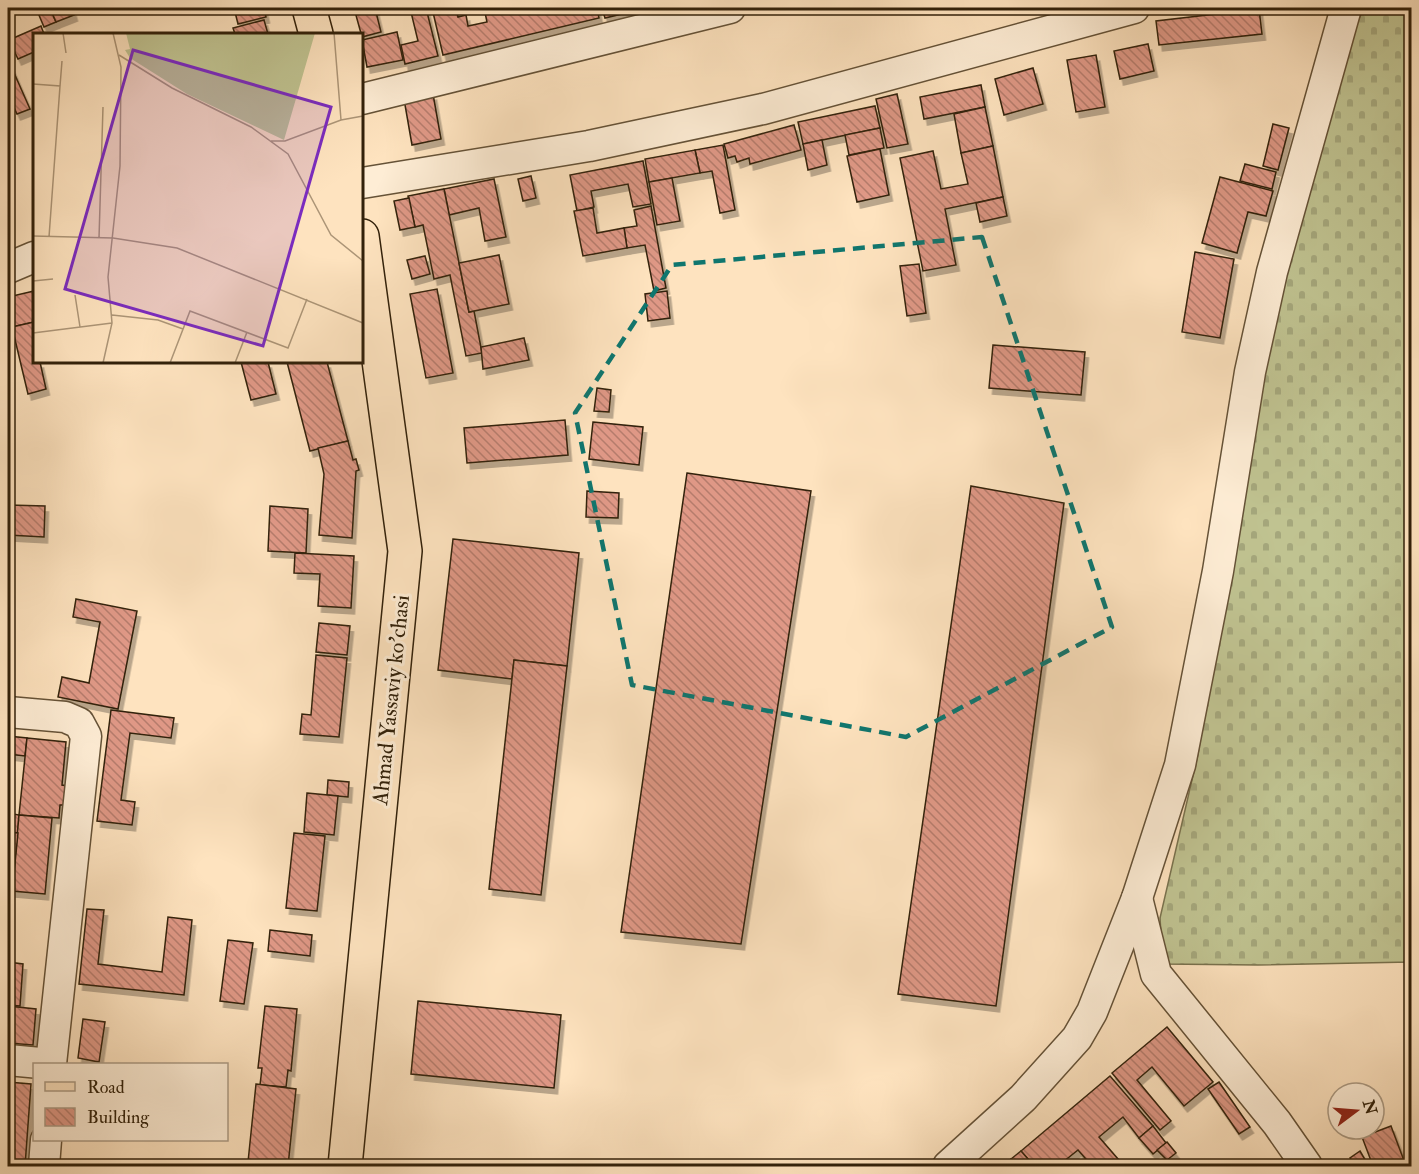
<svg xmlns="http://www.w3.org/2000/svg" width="1419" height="1174" viewBox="0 0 1419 1174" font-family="'IM FELL Double Pica',serif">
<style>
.cemetery{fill:url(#cemetery-stones);stroke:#79724e;stroke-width:1.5}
.building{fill:url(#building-back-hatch);stroke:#32210a;stroke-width:1.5;filter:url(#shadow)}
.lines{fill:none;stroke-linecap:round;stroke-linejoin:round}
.street-casing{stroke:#655237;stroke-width:33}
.primary-casing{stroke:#32210a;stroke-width:36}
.street{stroke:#feedd5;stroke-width:30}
.primary{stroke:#fee3bf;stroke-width:33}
.marked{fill:none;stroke:#0f766e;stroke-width:4.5;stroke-dasharray:12 8;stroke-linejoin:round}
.labels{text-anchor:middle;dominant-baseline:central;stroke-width:6;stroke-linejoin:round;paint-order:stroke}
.street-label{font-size:22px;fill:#32210a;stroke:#feedd5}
.inset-road{fill:none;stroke:#ac9577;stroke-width:1.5}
.view{fill:#7b2cbf;fill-opacity:0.15;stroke:#7b2cbf;stroke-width:3}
.inset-edge{fill:none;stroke:#32210a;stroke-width:3}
</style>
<defs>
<pattern id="cemetery-stones" width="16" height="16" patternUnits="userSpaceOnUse" patternTransform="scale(1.5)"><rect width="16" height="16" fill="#c0c391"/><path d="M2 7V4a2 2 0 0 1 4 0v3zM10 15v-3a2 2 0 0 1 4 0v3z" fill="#a5a77c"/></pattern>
<pattern id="building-back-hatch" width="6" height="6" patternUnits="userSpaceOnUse" patternTransform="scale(1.5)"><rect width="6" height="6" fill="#df9886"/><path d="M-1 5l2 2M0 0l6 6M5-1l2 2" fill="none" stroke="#b57c6c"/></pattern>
<filter id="shadow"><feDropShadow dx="3.5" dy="6" stdDeviation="0" flood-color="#0004"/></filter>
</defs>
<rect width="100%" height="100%" fill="#fee3bf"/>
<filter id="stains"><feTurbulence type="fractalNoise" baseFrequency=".00333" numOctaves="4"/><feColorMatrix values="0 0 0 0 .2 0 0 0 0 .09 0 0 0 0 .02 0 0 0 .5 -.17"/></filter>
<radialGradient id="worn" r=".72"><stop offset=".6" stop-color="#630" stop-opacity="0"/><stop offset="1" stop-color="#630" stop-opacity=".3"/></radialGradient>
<polygon class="cemetery" points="1364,8 1411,8 1411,962 1258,965 1163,964 1160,918 1198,754 1260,366 1345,49"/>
<g class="building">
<polygon points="36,8 50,8 56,22 44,27"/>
<polygon points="50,8 72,8 74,15 56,22"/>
<polygon points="234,8 264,8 266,17 238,24"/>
<polygon points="354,8 375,8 381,32 362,37"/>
<polygon points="410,8 426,8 438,56 405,64 401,45 418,41"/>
<polygon points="432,8 456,8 458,17 466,15 468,26 487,22 484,8 597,8 599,18 443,55"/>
<polygon points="602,8 647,8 605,18"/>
<polygon points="1259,9 1262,34 1159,45 1156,21"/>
<polygon points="264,20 268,34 235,34 233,28"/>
<polygon points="41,26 44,34 34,34 34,52 18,59 9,40"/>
<polygon points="397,32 403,60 367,67 362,40"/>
<polygon points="1148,44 1154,71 1120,79 1114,51"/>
<polygon points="1096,55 1105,107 1076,112 1067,60"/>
<polygon points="11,66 30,109 17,114 11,101 8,102 8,67"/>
<polygon points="1033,68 1043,104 1004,115 995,79"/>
<polygon points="981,85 985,107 924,119 920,97"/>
<polygon points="433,94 441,139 412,145 404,99"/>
<polygon points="897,94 908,144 887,148 876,99"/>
<polygon points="875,106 880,128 803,144 798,122"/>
<polygon points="985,107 993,146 961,153 954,114"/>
<polygon points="1273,124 1289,128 1278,170 1263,166"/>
<polygon points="794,125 801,150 750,164 749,158 737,162 735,156 728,158 724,144"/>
<polygon points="880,128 884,148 849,155 845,135"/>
<polygon points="822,140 827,165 808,170 803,144"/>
<polygon points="723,145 735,210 720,213 712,171 700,173 695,150"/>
<polygon points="993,146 1003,197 945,209 956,265 923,271 900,158 933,151 941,189 968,184 961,153"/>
<polygon points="880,149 889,195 857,202 847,156"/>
<polygon points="695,150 700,173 649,182 645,159"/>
<polygon points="643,161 651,204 633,207 628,184 591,191 594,207 577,211 570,175"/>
<polygon points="1245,164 1276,172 1272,189 1240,181"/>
<polygon points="531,176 536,198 523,201 518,179"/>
<polygon points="1220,177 1273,191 1266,216 1248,212 1237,253 1202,243"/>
<polygon points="672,178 680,221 657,225 649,182"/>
<polygon points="494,179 506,237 485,241 479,208 449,215 444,189"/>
<polygon points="444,189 469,312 474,311 482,353 466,356 450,275 434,279 423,225 415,227 408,196"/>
<polygon points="1003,197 1007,216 980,222 976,203"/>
<polygon points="409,198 415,227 400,230 394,201"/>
<polygon points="651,206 666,288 654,291 645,245 627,248 624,228 637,226 634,210"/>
<polygon points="593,208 597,233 624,228 627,248 583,256 574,211"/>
<polygon points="1195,252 1234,259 1220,338 1182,332"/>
<polygon points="499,255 509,304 469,312 459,263"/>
<polygon points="425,256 430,274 412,279 407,260"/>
<polygon points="919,264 926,313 907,316 900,266"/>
<polygon points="437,289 453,373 426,378 410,294"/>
<polygon points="34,291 34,322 8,328 8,297"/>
<polygon points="667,291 670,318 648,321 645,294"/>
<polygon points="34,322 34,362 40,362 46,389 28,394 12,327"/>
<polygon points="524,338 529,360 483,369 481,347"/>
<polygon points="993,345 1085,352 1081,395 989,388"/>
<polygon points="241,362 268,362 276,394 251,400"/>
<polygon points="287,362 327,362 348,441 310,451"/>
<polygon points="597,388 611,390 609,412 594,411"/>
<polygon points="565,420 568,455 467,463 464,428"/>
<polygon points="593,422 643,427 639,465 589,459"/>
<polygon points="348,441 353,460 356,459 359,470 356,471 352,538 319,535 324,474 318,448"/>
<polygon points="687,473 811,491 741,944 621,932"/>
<polygon points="971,486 1064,503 996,1006 898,994"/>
<polygon points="587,491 619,493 618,518 586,517"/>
<polygon points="8,505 45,506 44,537 8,535"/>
<polygon points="270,506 308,509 306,553 268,551"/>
<polygon points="453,539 579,553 567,666 514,660 512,679 438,670"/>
<polygon points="295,553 354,556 351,608 318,606 320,574 294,573"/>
<polygon points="76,599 137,611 118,709 58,697 62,677 89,683 100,622 73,617"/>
<polygon points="319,623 350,626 347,655 316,652"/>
<polygon points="316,655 347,658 339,737 300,734 302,714 311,715"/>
<polygon points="514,660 567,666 541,895 489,889"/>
<polygon points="111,710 174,718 171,738 130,733 121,800 135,802 132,825 97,821"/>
<polygon points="8,736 27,738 25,756 8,754"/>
<polygon points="27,738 66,742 62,785 68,786 67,805 60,805 59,818 19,815"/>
<polygon points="328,780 349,782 348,797 327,795"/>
<polygon points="307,793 338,796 334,835 304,832"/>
<polygon points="8,813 19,815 18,833 8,832"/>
<polygon points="19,815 52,818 45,894 12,891"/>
<polygon points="8,832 18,833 13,883 8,882"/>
<polygon points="294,833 325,836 317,911 286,908"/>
<polygon points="87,909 104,910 98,964 162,972 168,917 192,920 184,995 79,984"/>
<polygon points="270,930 312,935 310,956 268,951"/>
<polygon points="228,940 253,943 244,1004 220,1001"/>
<polygon points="8,962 23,964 20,1006 8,1005"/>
<polygon points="418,1001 561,1015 554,1088 411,1074"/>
<polygon points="8,1006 36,1009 33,1045 8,1043"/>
<polygon points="265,1006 297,1009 291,1071 288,1070 286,1087 260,1085 262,1068 258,1068"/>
<polygon points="83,1019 105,1022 99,1062 78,1058"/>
<polygon points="1167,1027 1213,1082 1184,1106 1152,1067 1137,1080 1171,1121 1160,1130 1112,1073"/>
<polygon points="1412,1071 1412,1089 1406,1073"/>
<polygon points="1110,1076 1153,1126 1139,1138 1123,1117 1099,1137 1118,1159 1109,1166 1092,1166 1078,1150 1058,1166 1034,1166 1021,1151"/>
<polygon points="8,1082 31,1084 25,1166 8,1166"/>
<polygon points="1219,1082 1250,1127 1239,1134 1208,1089"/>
<polygon points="256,1084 296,1089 288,1166 248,1162"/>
<polygon points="1153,1126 1166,1143 1153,1154 1139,1138"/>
<polygon points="1391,1126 1406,1166 1373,1166 1362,1137"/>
<polygon points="1167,1142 1176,1153 1167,1160 1157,1150"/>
<polygon points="1021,1151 1034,1166 1017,1166 1011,1159"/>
<polygon points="1360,1151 1367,1163 1355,1166 1350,1158"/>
<polygon points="1011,1159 1017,1166 1002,1166"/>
<polygon points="252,1162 288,1166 252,1166"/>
</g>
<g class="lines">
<defs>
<g id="street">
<polyline points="362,99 730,8"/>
<polyline points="362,183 589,146 763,109 1134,8"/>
<polyline points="8,268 34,257"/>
<polyline points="8,712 65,717 79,723 86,736 51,1064"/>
<polyline points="1137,898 1156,974 1277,1123 1307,1166"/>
<polyline points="8,1060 51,1064"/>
<polyline points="44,1166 46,1140"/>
<polyline points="948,1166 1023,1098 1077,1038 1092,1012 1137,898 1180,765 1218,571 1250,372 1272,272 1346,8"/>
</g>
<g id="primary">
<polyline points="309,8 316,34"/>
<polyline points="345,1166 405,551 362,236"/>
</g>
</defs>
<use href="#street" class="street-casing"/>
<use href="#primary" class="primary-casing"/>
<use href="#street" class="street"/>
<use href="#primary" class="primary"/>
</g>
<path class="marked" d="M982,237l130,390 -206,110 -274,-52 -57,-272 97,-148z"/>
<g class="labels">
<g class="street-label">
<text transform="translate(391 700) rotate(-84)">Ahmad Yassaviy ko'chasi</text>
</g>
</g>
<g transform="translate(33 33)">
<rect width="330" height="330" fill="#fee3bf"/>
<path d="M93,0h189l-31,107 -97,-46 -57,-36 -5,-8 5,-1z" fill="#c0c391"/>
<path class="inset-road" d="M30,0l3,20M301,0l7,87M86,22l53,33 79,39 37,27 43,81 32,26M0,51l27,2 -11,151M27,53l2,-25M238,108h14l56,-21 22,-4M0,203l80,2 64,10 186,75M66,205l4,-131M0,248l20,-2M42,262l5,32M79,282l46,5 25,9M0,300l79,-10M70,330l9,-40 -4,-46 12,-111 1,-99 -8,-34M137,330l20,-52 98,37 19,-49M202,330l12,-31"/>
<path class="view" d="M100,17l198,57 -68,239 -198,-57z"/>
<rect width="330" height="330" class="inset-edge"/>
</g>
<rect width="1419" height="1174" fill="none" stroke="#fee3bf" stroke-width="30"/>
<rect x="9" y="9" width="1401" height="1156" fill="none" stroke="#32210a" stroke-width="3"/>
<rect x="15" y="15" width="1389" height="1144" fill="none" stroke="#32210a" stroke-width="1.5"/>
<rect x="33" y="1063" width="195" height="78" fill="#feedd5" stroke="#ac9b84" stroke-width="1.5"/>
<rect x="45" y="1082" width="30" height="9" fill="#fee3bf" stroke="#ac9b84" stroke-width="1.5"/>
<text x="87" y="1093" font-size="18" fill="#32210a">Road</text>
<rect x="45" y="1108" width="30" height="18" fill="url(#building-back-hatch)" stroke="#ac9b84" stroke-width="1.5"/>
<text x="87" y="1123" font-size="18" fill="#32210a">Building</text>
<g transform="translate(1356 1111) rotate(74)"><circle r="28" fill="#feedd5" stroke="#ac9b84" stroke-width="1.5"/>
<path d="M0-4.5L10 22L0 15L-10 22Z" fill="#8f2418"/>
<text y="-9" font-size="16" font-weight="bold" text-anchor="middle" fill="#32210a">N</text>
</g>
<rect width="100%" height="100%" filter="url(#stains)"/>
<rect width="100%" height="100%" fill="url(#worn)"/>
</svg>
